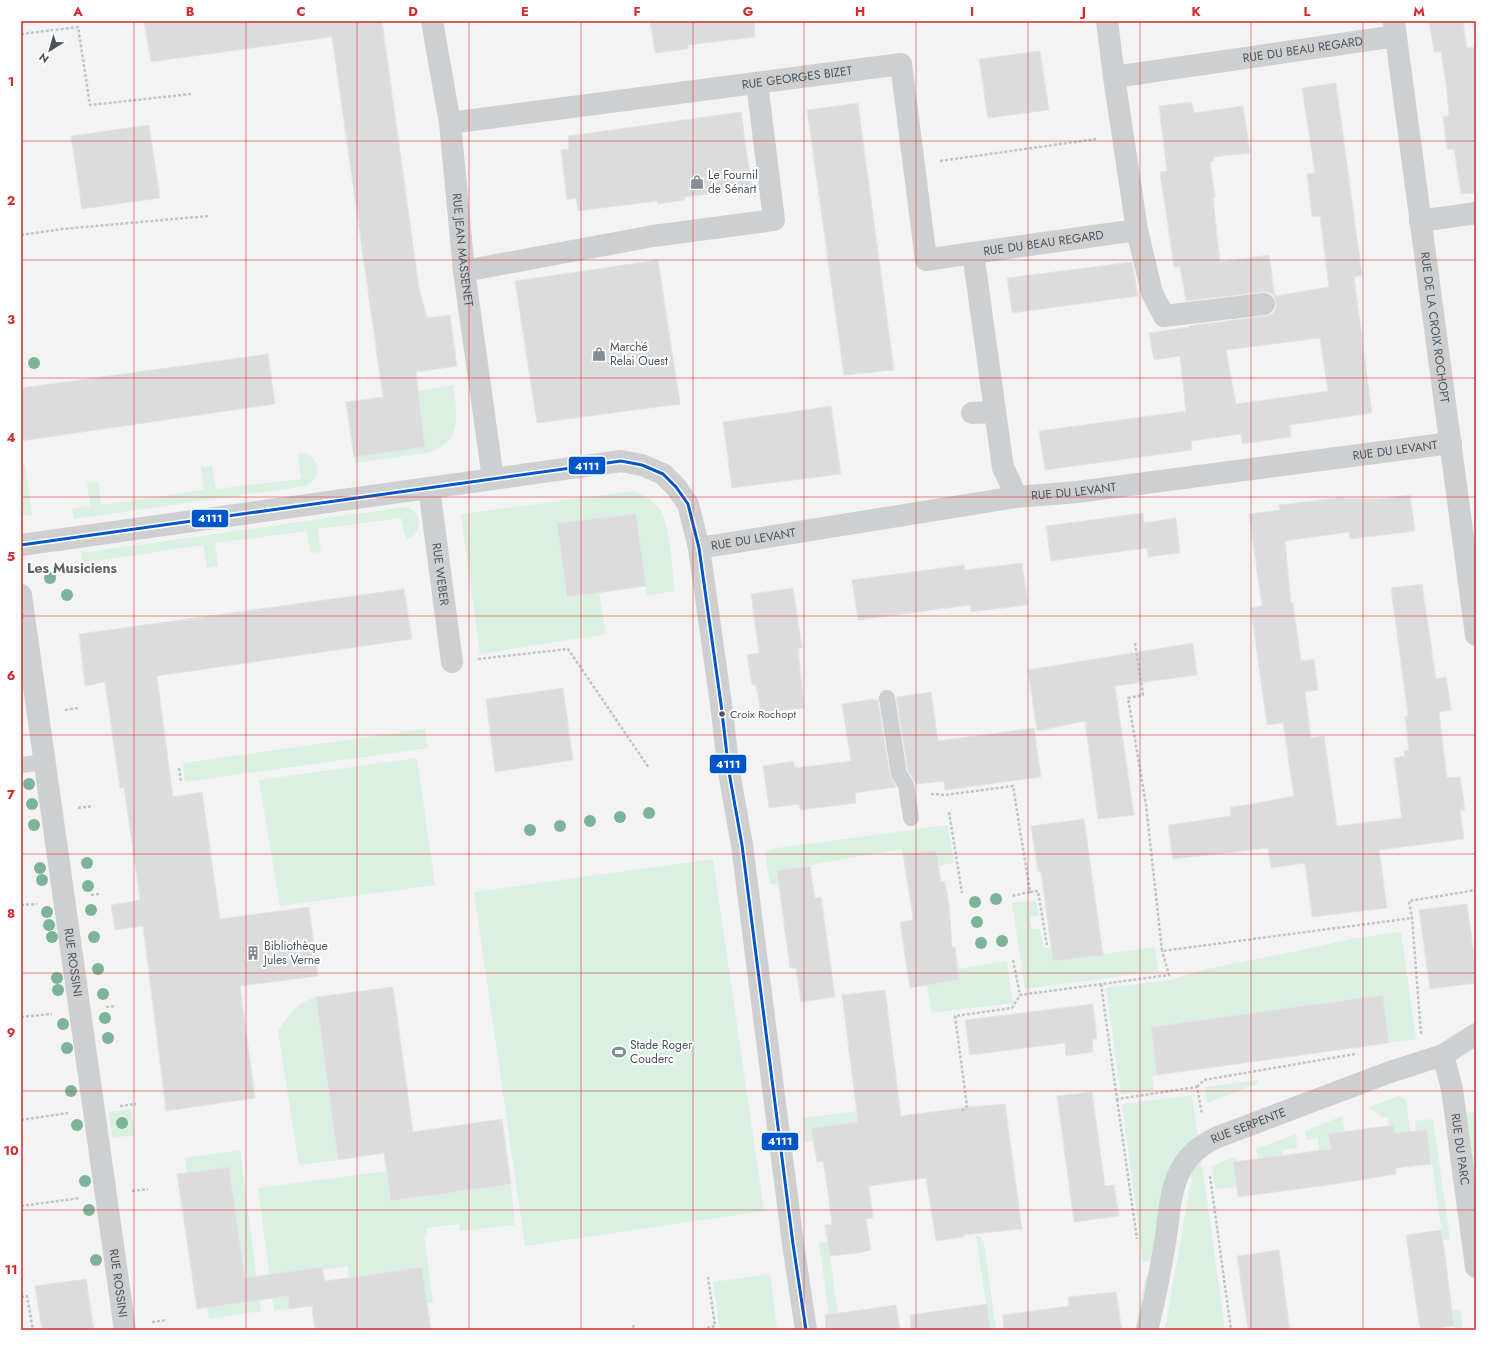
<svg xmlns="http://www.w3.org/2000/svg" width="1497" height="1351" viewBox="0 0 1497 1351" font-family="Jost,sans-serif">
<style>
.green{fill:#d9f0e2}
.building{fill:#dcdcdd;stroke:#e4e5e6;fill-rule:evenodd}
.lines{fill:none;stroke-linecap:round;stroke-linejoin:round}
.path{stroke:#bcc6c3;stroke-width:2.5;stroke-dasharray:3 2;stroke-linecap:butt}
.service{stroke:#cdcfd1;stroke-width:16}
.minor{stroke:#cdcfd1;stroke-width:22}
.bus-1-casing{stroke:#fff;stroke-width:6}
.bus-1{stroke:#0055c8;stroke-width:3}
.tree{fill:#7db399}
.grid{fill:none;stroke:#d62828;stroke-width:1;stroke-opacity:0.55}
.bus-dot{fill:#4a555f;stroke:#fff;stroke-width:1.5}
.labels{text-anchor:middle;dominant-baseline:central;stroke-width:4;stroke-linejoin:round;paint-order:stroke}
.bus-label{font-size:11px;fill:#4a555f;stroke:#fff;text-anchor:start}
.street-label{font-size:12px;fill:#4a555f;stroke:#fff}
.poi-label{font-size:12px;fill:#4a555f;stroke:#fff;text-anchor:start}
.quarter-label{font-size:14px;font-weight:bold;fill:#5f6267;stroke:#fff}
.line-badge{stroke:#fff;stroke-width:1.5}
.badge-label{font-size:11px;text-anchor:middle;font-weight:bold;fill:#fff}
.neatline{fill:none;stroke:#d62828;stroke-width:1.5}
.grid-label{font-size:13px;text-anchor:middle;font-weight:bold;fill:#d62828}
</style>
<rect width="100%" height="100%" fill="#f3f3f3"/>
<g class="green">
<path d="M453,385c4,30 11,57 -26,68l-72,10 -1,-6 71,-10 -7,-56z"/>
<path d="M306,453c15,9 15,24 0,33l-232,33 -2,-10 18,-3 -3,-22 11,-2 3,23 103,-15 -3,-23 11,-1 4,23 85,-10 -3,-25z"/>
<polygon points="21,465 25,465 32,515 21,516"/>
<path d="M634,491c8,4 20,10 25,17 11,16 13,62 16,83l-28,5 -11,-82 -79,9 10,74 32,-4 7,41 -126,20 -19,-140z"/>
<path d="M406,507c17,5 17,28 0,33l-5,-22 -83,11 3,23 -11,1 -3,-22 -92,12 3,23 -11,2 -4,-23 -121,18 -1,-10z"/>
<polygon points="425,729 428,748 185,782 183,763"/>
<polygon points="417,758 435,885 280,906 259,780"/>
<polygon points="948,825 954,863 939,866 936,850 903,854 901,849 777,871 778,885 770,884 765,853 770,849"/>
<polygon points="713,859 764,1211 525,1246 474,892"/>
<polygon points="1036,900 1039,915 1030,917 1032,929 1040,929 1044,948 1051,948 1053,961 1155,947 1158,971 1025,989 1012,903"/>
<polygon points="1401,932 1416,1039 1389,1043 1382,995 1152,1027 1157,1075 1152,1076 1154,1090 1121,1094 1106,988 1170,980 1201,970 1297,951 1356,938"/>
<polygon points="1007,961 1013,1003 932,1013 927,985 959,980 958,969"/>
<path d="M316,997l22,163 -39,5 -21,-133c7,-15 22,-31 38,-35z"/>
<polygon points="1257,1080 1259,1083 1207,1103 1205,1087"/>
<polygon points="1192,1095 1198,1137 1153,1260 1143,1262 1122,1104"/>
<polygon points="1399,1096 1406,1100 1410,1132 1395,1134 1393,1126 1389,1125 1388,1117 1382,1117 1369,1107"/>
<polygon points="131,1109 135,1135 112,1138 109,1112"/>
<polygon points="858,1111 859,1122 812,1128 813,1141 805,1142 803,1118"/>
<polygon points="1476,1112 1476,1198 1464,1113"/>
<polygon points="1342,1116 1345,1132 1329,1134 1331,1150 1319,1151 1318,1138 1306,1140 1305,1131"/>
<polygon points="1433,1119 1450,1239 1443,1240 1427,1130 1416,1131 1415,1121"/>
<polygon points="1296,1134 1297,1148 1283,1150 1283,1156 1258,1158 1256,1149"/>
<polygon points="240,1150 261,1311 209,1319 207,1308 248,1302 229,1168 187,1173 185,1158"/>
<polygon points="1235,1157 1238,1162 1237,1187 1215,1189 1212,1166"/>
<polygon points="1201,1158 1225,1330 1165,1330 1190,1187 1193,1179 1187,1173"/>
<polygon points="387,1171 391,1201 511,1184 515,1225 460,1231 459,1224 427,1228 427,1235 424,1236 433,1303 427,1303 422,1267 349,1278 348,1266 322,1270 321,1267 285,1272 289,1309 274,1310 258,1188"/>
<polygon points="976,1236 980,1237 984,1243 996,1330 990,1330"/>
<polygon points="828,1242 840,1330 831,1330 819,1243"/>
<polygon points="770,1274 777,1330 720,1330 713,1282"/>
<polygon points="1146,1276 1150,1277 1140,1330 1135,1330"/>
<polygon points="1460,1309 1463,1330 1455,1330 1452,1310"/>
</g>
<g class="building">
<polygon points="144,21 382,21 419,288 427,318 450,315 457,366 416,372 425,447 354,457 346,402 383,397 332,37 151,62"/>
<polygon points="650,21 754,21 755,37 688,45 688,49 655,53"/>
<polygon points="1429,21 1463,21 1467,48 1476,47 1476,193 1461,194 1454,149 1447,150 1443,117 1449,115 1446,84 1441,52 1434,52"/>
<polygon points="1040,51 1049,110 988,118 979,59"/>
<path d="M1336,83l26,192 -8,2 18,136 -82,12 1,12 -49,7 -1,-10 -50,7 1,9 -147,20 -6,-39 147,-20 -6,-55 -26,4 -5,-27 41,-6 -1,-1 76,-10 7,-2 4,-5v-7l-2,-6 -5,-4h-6l-77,9 -6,-34h-6l-14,-95 7,-1 -8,-65 33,-4 2,11 49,-7 7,47 -37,4 1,4 -4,1 5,36h-2l7,64 49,-7 6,41 54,-9 -9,-71 -8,1 -5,-43 8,-1 -13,-85zM1320,338l8,53 -92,13 -10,-54z"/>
<polygon points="858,103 894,370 844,375 807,110"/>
<polygon points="741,112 752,189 684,197 685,200 658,204 657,201 578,211 576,198 567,200 561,150 569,149 568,136"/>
<polygon points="149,125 160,198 82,209 71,136"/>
<polygon points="658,260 680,404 537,423 515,281"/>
<polygon points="1132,262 1138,296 1012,313 1007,278"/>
<polygon points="268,354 275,404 21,441 21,388"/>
<polygon points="831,406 841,474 732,488 723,422"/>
<polygon points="1410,495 1415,531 1350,539 1349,532 1285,541 1291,603 1293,603 1301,661 1314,659 1318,690 1305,692 1311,738 1324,736 1337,826 1402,818 1394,758 1405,756 1404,751 1409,750 1405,717 1408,716 1391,588 1422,584 1436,679 1446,677 1449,695 1451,710 1439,712 1447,778 1460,777 1465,810 1460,810 1464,839 1379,850 1387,908 1312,917 1305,863 1271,868 1268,848 1173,859 1168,825 1231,816 1230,807 1252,804 1294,796 1283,723 1267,725 1263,697 1251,608 1262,606 1249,514 1280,510 1279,505 1344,497 1344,499 1379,499"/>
<polygon points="1143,513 1144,523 1176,518 1180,553 1148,557 1147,548 1051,561 1046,526"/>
<polygon points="636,514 646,586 567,597 557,523"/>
<polygon points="1022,563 1028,605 971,612 970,605 858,620 852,580 964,565 965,570"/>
<polygon points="793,588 802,648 798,649 804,708 761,713 756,685 752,685 747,655 759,653 751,594"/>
<polygon points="404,589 412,639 157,676 173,797 202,792 220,919 309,907 318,976 240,986 255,1098 166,1111 143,926 115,930 111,905 140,900 124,787 120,788 105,682 85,686 79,634"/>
<polygon points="1193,643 1197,675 1115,686 1134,815 1098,819 1085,721 1037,731 1028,670"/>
<polygon points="563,688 573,760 495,772 486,699"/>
<polygon points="931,692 938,741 1034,728 1041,777 945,790 944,781 916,784 908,771 896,697"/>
<polygon points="873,699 873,700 878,700 890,775 896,787 855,793 856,803 800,810 799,804 769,808 763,766 793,761 795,768 851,761 842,704"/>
<polygon points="1084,819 1103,955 1053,961 1041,872 1038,872 1031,826"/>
<polygon points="936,850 941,882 945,881 949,905 952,948 955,947 959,980 910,988 900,922 912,920 913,918 903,854"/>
<polygon points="810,866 815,898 821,897 835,997 801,1002 796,968 790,968 777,871"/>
<polygon points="1467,904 1476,970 1476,983 1430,989 1419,910"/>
<polygon points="393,987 413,1132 502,1119 511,1184 391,1201 384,1153 338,1160 316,997"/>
<polygon points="885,990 901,1116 970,1107 1005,1104 1022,1229 963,1235 964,1237 936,1241 926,1178 869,1186 873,1218 866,1219 871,1250 858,1253 830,1256 825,1225 832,1224 828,1193 823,1161 817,1162 811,1128 858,1122 842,995"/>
<polygon points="1383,995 1389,1043 1157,1075 1151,1027"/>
<polygon points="1093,1004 1097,1039 1092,1039 1093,1052 1066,1056 1065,1043 970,1055 965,1020"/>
<polygon points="1092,1092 1105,1186 1114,1185 1119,1216 1074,1222 1057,1096"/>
<polygon points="1393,1125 1395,1133 1427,1130 1431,1164 1396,1168 1396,1174 1336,1184 1238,1197 1233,1162 1331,1149 1328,1134"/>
<polygon points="229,1167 245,1278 322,1267 325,1281 422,1267 431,1330 315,1330 312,1306 289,1309 288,1296 197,1309 177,1174"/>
<polygon points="1441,1230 1444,1248 1454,1326 1420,1330 1406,1235"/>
<polygon points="1279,1250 1290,1330 1248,1330 1237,1256"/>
<polygon points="86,1279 94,1330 42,1330 35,1286"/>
<polygon points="1116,1292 1122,1330 1004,1330 1003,1315 1069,1306 1068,1297"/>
<polygon points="987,1304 990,1330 911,1330 910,1315"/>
<polygon points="896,1305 900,1330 826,1330 825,1315"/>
</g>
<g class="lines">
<g class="path">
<polyline points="21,34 78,27 90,105 191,94"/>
<polyline points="940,161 1096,139"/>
<polyline points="21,235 62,229 208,216"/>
<polyline points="1135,643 1143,695 1128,698 1146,805 1162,951 1412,918"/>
<polyline points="478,659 568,649 649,768"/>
<polyline points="65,710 78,708"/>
<polyline points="179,768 181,782"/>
<polyline points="931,794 945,795 1013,786 1030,892 1011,896"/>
<polyline points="78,808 93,806"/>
<polyline points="949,812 962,893"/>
<polyline points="1030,892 1038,891 1047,945"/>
<polyline points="91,895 99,894"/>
<polyline points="21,905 37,904"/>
<polyline points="1013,960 1020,995 1169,975 1162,951"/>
<polyline points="1101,984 1117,1099 1197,1087 1202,1114"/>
<polyline points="106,1007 116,1006"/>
<polyline points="21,1017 52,1014"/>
<polyline points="1421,1034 1412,918 1409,901 1476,890"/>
<polyline points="1197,1087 1204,1080 1355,1054"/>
<polyline points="1117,1099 1137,1239"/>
<polyline points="120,1106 136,1104"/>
<polyline points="962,1111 967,1106 955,1016 1012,1008 1020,995"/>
<polyline points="21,1120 68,1113"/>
<polyline points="1210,1176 1231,1330"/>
<polyline points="132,1191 148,1189"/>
<polyline points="21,1206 80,1198"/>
<polyline points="21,1297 27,1296 33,1330"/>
<polyline points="152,1322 167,1320"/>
<polyline points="633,1325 634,1330"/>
<polyline points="707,1328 715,1326 708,1277"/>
</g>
<g class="service">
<polyline points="887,698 899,774 906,785 911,818"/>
<polyline points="21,765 45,762"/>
</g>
<g class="minor">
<path id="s1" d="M432,21l18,102 14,148 29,208"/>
<polyline points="1107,21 1114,77"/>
<path id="s2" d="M1394,22l82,613"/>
<path id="s3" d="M450,123l451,-59 25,196 47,-7"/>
<polyline points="1420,221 1476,213"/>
<polyline points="1137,230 1152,293 1164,316 1264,304"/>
<polyline points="464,271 653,236 774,220 757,83"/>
<polyline points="972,413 995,412"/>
<path id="s4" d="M429,488l23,174"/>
<path id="s5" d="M1016,497l-6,-15 -7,-14 -30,-215 164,-23 -23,-153 282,-41"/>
<polyline points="21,545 621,461 642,465 663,474 676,487 688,504 699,548 721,704 729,772 742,845 793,1244 806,1330"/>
<path id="s6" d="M699,548l317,-51 61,-5 374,-49"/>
<path id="s7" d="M21,595l104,735"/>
<path id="s8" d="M1443,1055l9,34 24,178"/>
<path id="s9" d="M1147,1330c8,-29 13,-58 18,-87 4,-24 4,-50 15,-72 8,-16 22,-27 38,-34l172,-65 53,-17 33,-21"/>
</g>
<defs>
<polyline id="bus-1" points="21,545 621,461 642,465 663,474 676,487 688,504 699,548 721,704 729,772 742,845 793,1244 806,1330"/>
</defs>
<use href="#bus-1" class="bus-1-casing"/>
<use href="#bus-1" class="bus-1"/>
</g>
<g class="tree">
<circle cx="34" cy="363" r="6"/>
<circle cx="50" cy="578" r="6"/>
<circle cx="67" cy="595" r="6"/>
<circle cx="29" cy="784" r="6"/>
<circle cx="32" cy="804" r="6"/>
<circle cx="649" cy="813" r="6"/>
<circle cx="620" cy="817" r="6"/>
<circle cx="590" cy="821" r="6"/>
<circle cx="34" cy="825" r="6"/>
<circle cx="560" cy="826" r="6"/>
<circle cx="530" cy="830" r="6"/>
<circle cx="87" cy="863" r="6"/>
<circle cx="40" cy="868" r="6"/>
<circle cx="42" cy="880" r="6"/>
<circle cx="88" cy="886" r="6"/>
<circle cx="996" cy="899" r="6"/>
<circle cx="975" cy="902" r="6"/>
<circle cx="91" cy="910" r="6"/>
<circle cx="47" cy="912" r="6"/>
<circle cx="977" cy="922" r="6"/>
<circle cx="49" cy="925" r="6"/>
<circle cx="52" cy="937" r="6"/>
<circle cx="94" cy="937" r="6"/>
<circle cx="1002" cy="941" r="6"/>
<circle cx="981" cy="943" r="6"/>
<circle cx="98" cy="969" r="6"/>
<circle cx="57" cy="978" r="6"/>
<circle cx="58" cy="990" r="6"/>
<circle cx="103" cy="994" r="6"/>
<circle cx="105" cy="1018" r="6"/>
<circle cx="63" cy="1024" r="6"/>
<circle cx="108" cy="1038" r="6"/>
<circle cx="67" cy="1048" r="6"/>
<circle cx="71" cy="1091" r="6"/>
<circle cx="122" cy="1123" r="6"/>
<circle cx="77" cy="1125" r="6"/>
<circle cx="85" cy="1181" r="6"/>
<circle cx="89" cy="1210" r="6"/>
<circle cx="96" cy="1260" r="6"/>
</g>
<path class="grid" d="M134,21v1309M246,21v1309M357,21v1309M469,21v1309M581,21v1309M693,21v1309M804,21v1309M916,21v1309M1028,21v1309M1140,21v1309M1251,21v1309M1363,21v1309M21,141h1455M21,260h1455M21,378h1455M21,497h1455M21,616h1455M21,735h1455M21,854h1455M21,973h1455M21,1091h1455M21,1210h1455"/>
<defs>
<symbol id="shop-bare" viewBox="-9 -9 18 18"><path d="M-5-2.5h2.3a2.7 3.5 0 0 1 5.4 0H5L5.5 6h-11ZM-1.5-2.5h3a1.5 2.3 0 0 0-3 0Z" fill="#858c93" stroke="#fff" stroke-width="2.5" paint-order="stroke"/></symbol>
<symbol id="building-bare" viewBox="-9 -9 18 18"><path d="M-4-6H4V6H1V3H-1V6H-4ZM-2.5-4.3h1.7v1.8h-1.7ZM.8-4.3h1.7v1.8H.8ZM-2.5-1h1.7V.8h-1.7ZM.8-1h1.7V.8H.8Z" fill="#858c93" stroke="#fff" stroke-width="2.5" paint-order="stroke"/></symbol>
<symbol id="stadium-bare" viewBox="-9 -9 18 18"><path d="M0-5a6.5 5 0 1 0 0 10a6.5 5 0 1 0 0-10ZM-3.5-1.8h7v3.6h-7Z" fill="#858c93" stroke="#fff" stroke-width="2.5" paint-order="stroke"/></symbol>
</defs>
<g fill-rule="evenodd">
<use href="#shop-bare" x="687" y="172" width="20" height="20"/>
<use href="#shop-bare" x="589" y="344" width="20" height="20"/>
<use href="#building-bare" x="243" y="943" width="20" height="20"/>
<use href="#stadium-bare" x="609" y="1042" width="20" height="20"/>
</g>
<circle class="bus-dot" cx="722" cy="714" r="3.5"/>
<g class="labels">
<g class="bus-label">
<text x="730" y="714">Croix Rochopt</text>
</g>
<g class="street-label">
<text stroke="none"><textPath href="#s5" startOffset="760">RUE DU BEAU REGARD</textPath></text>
<text stroke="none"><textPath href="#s3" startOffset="350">RUE GEORGES BIZET</textPath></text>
<text stroke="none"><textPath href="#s5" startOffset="320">RUE DU BEAU REGARD</textPath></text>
<text stroke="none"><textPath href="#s1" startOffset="231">RUE JEAN MASSENET</textPath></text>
<text stroke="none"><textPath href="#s2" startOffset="308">RUE DE LA CROIX ROCHOPT</textPath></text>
<text stroke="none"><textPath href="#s6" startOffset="703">RUE DU LEVANT</textPath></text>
<text stroke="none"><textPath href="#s6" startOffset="379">RUE DU LEVANT</textPath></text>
<text stroke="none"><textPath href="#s6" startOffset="55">RUE DU LEVANT</textPath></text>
<text stroke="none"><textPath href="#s4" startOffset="87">RUE WEBER</textPath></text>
<text stroke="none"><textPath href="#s7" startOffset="371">RUE ROSSINI</textPath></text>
<text stroke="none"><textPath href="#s9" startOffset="247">RUE SERPENTE</textPath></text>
<text stroke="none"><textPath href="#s8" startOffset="96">RUE DU PARC</textPath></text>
<text stroke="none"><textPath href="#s7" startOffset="695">RUE ROSSINI</textPath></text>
</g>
<g class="poi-label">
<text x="708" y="175">Le Fournil<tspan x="708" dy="14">de Sénart</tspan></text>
<text x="610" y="347">Marché<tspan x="610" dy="14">Relai Ouest</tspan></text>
<text x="264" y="946">Bibliothèque<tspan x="264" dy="14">Jules Verne</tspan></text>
<text x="630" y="1045">Stade Roger<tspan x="630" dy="14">Couderc</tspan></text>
</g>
<g class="quarter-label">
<text x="72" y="568">Les Musiciens</text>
</g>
</g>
<g class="line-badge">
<rect x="568" y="456" width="38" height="19" rx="4" fill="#0055c8"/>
<rect x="191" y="509" width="38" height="19" rx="4" fill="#0055c8"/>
<rect x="709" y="754" width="38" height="20" rx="4" fill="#0055c8"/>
<rect x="761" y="1132" width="38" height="19" rx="4" fill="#0055c8"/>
</g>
<g class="badge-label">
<text x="587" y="470">4111</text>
<text x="210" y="522">4111</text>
<text x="728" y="768">4111</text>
<text x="780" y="1145">4111</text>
</g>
<rect width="1497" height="1351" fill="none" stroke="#ffffff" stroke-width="44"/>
<g transform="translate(50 50) rotate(217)" stroke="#ffffff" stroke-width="3" paint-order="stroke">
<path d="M0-3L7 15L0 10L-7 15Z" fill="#4a555f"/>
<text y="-6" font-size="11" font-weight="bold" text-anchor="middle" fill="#4a555f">N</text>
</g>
<rect x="22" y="22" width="1453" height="1307" class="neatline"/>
<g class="grid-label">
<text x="78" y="16">A</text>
<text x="190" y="16">B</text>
<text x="301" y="16">C</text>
<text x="413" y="16">D</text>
<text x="525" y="16">E</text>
<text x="637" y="16">F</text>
<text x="748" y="16">G</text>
<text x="860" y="16">H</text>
<text x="972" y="16">I</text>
<text x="1084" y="16">J</text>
<text x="1196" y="16">K</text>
<text x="1307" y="16">L</text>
<text x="1419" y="16">M</text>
<text x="11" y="86">1</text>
<text x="11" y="205">2</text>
<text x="11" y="324">3</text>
<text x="11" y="442">4</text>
<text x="11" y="561">5</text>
<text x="11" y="680">6</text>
<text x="11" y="799">7</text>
<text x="11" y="918">8</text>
<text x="11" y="1037">9</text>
<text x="11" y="1155">10</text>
<text x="11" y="1274">11</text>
</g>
</svg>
